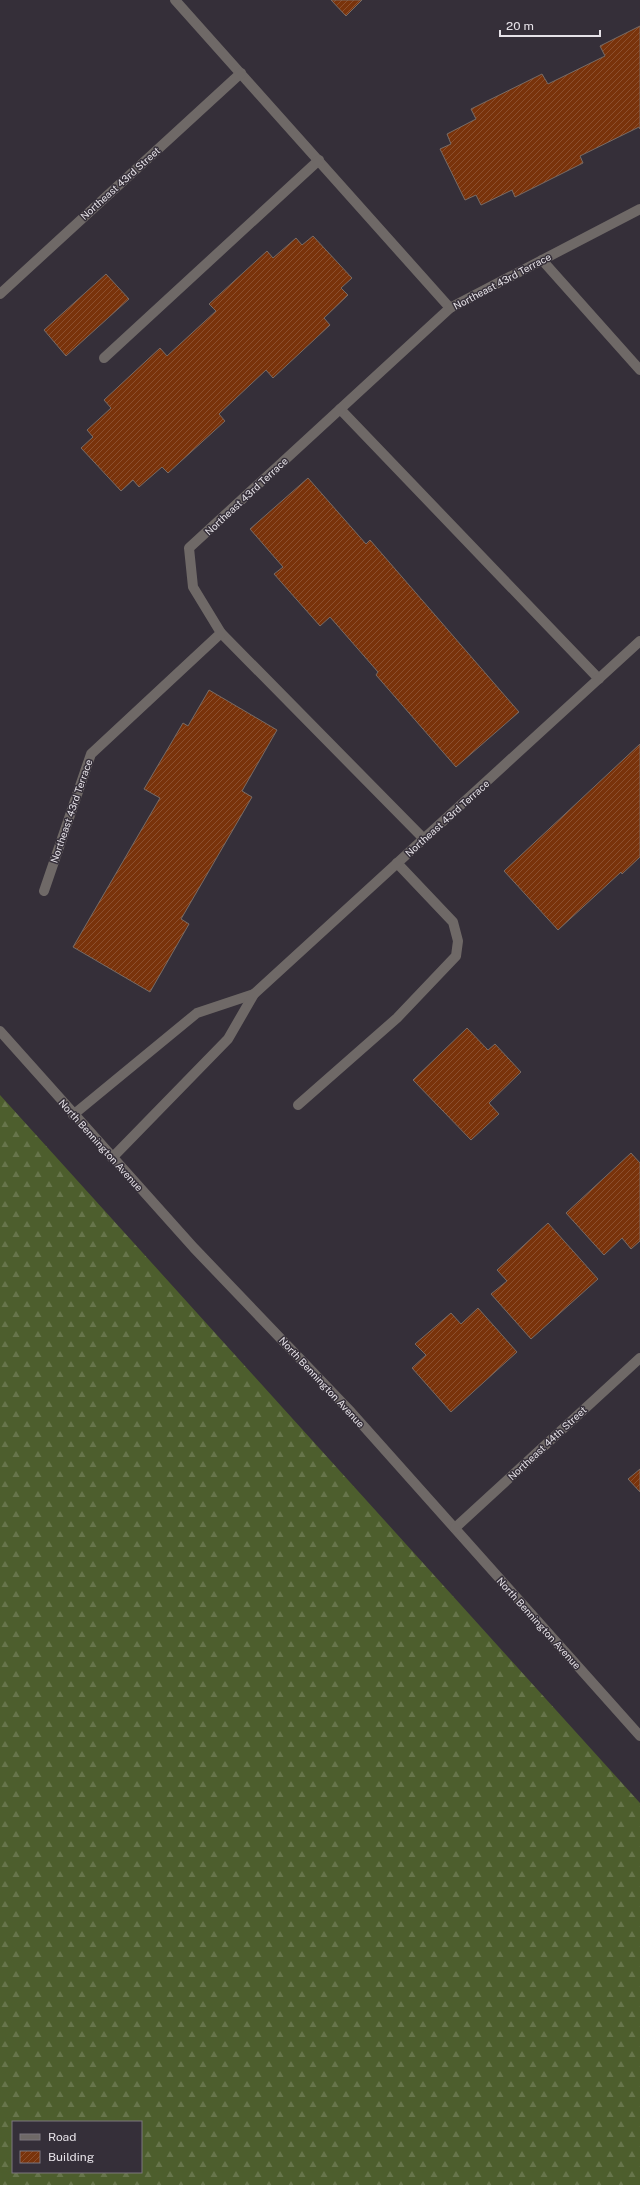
<svg xmlns="http://www.w3.org/2000/svg" width="640" height="2185" viewBox="0 0 640 2185" font-family="'Public Sans',sans-serif">
<style>
.forest{fill:url(#forest-firs);fill-rule:evenodd}
.building{fill:url(#building-hatch);stroke:#786b65}
.lines{fill:none;stroke-linecap:round;stroke-linejoin:round}
.minor{stroke:#6f6967;stroke-width:10}
.labels{text-anchor:middle;dominant-baseline:central;stroke-width:3;stroke-linejoin:round;paint-order:stroke}
.street-label{font-size:10px;fill:#e6e2e8;stroke:#352f39}
</style>
<defs>
<pattern id="forest-firs" width="22" height="20" patternUnits="userSpaceOnUse"><rect width="22" height="20" fill="#4d5e2d"/><path d="M5 1l3.5 6h-7zM16 11l3.5 6h-7z" fill="#67754b"/></pattern>
<pattern id="building-hatch" width="6" height="6" patternUnits="userSpaceOnUse"><rect width="6" height="6" fill="#79330b"/><path d="M-1 1l2-2M0 6l6-6M5 7l2-2" fill="none" stroke="#8c502f"/></pattern>
</defs>
<rect width="100%" height="100%" fill="#352f39"/>
<path class="forest" d="M0,1095l640,708v382h-640zM13,2122h128v50h-128z"/>
<g class="building">
<polygon points="331,0 362,0 346,16"/>
<polygon points="640,26 640,129 639,127 580,156 583,163 515,197 512,190 481,205 476,195 465,200 440,149 451,144 447,134 476,119 471,109 542,74 548,84 605,56 600,46"/>
<polygon points="313,236 352,278 341,288 348,295 324,318 330,325 273,378 266,370 219,414 225,421 168,473 162,467 139,487 133,480 121,491 81,448 93,437 87,430 111,408 104,400 160,348 167,356 216,311 209,304 267,251 273,258 296,238 302,245"/>
<polygon points="106,274 129,299 66,356 44,330"/>
<polygon points="308,478 366,544 370,540 519,712 456,767 376,675 378,672 330,617 320,626 274,574 283,567 250,529"/>
<polygon points="209,690 277,730 242,791 252,797 181,919 189,924 150,992 73,947 160,798 144,789 183,723 188,726"/>
<polygon points="640,744 640,857 622,874 621,872 558,930 504,871"/>
<polygon points="467,1028 488,1050 495,1044 521,1072 489,1103 499,1114 471,1140 413,1080"/>
<polygon points="631,1153 640,1163 640,1241 631,1249 622,1238 604,1255 566,1213"/>
<polygon points="548,1223 598,1279 531,1339 491,1294 507,1281 497,1270"/>
<polygon points="478,1308 517,1352 451,1412 412,1368 426,1355 415,1344 451,1313 461,1324"/>
<polygon points="640,1469 640,1492 628,1479"/>
</g>
<g class="lines">
<g class="minor">
<polyline points="175,0 450,308"/>
<polyline points="542,260 640,370"/>
<polyline points="0,294 241,73"/>
<polyline points="104,358 319,160"/>
<polyline points="340,409 599,679"/>
<polyline points="221,633 424,839"/>
<polyline points="44,891 91,754 221,633 193,587 189,548 450,308 640,209"/>
<polyline points="0,1031 194,1248 351,1412 640,1736"/>
<polyline points="298,1105 397,1018 456,956 458,941 453,922 397,863"/>
<polyline points="73,1115 197,1013 254,994"/>
<polyline points="112,1158 228,1039 254,994 640,641"/>
<polyline points="455,1528 640,1358"/>
</g>
</g>
<g class="labels">
<g class="street-label">
<text transform="translate(120 183) rotate(-42)">Northeast 43rd Street</text>
<text transform="translate(502 281) rotate(-28)">Northeast 43rd Terrace</text>
<text transform="translate(246 496) rotate(-43)">Northeast 43rd Terrace</text>
<text transform="translate(71 811) rotate(-71)">Northeast 43rd Terrace</text>
<text transform="translate(447 818) rotate(-42)">Northeast 43rd Terrace</text>
<text transform="translate(101 1145) rotate(48)">North Bennington Avenue</text>
<text transform="translate(322 1382) rotate(47)">North Bennington Avenue</text>
<text transform="translate(547 1443) rotate(-43)">Northeast 44th Street</text>
<text transform="translate(539 1623) rotate(48)">North Bennington Avenue</text>
</g>
</g>
<rect x="12" y="2121" width="130" height="52" fill="#352f39" stroke="#7c777f"/>
<rect x="20" y="2134" width="20" height="6" fill="#6f6967" stroke="#7c777f"/>
<text x="48" y="2141" font-size="12" fill="#e6e2e8">Road</text>
<rect x="20" y="2151" width="20" height="12" fill="url(#building-hatch)" stroke="#7c777f"/>
<text x="48" y="2161" font-size="12" fill="#e6e2e8">Building</text>
<path d="M500 30v6h100v-6" fill="none" stroke="#e6e2e8" stroke-width="2"/>
<text x="506" y="30" font-size="12" fill="#e6e2e8" stroke="#352f39" stroke-width="3" paint-order="stroke">20 m</text>
</svg>
